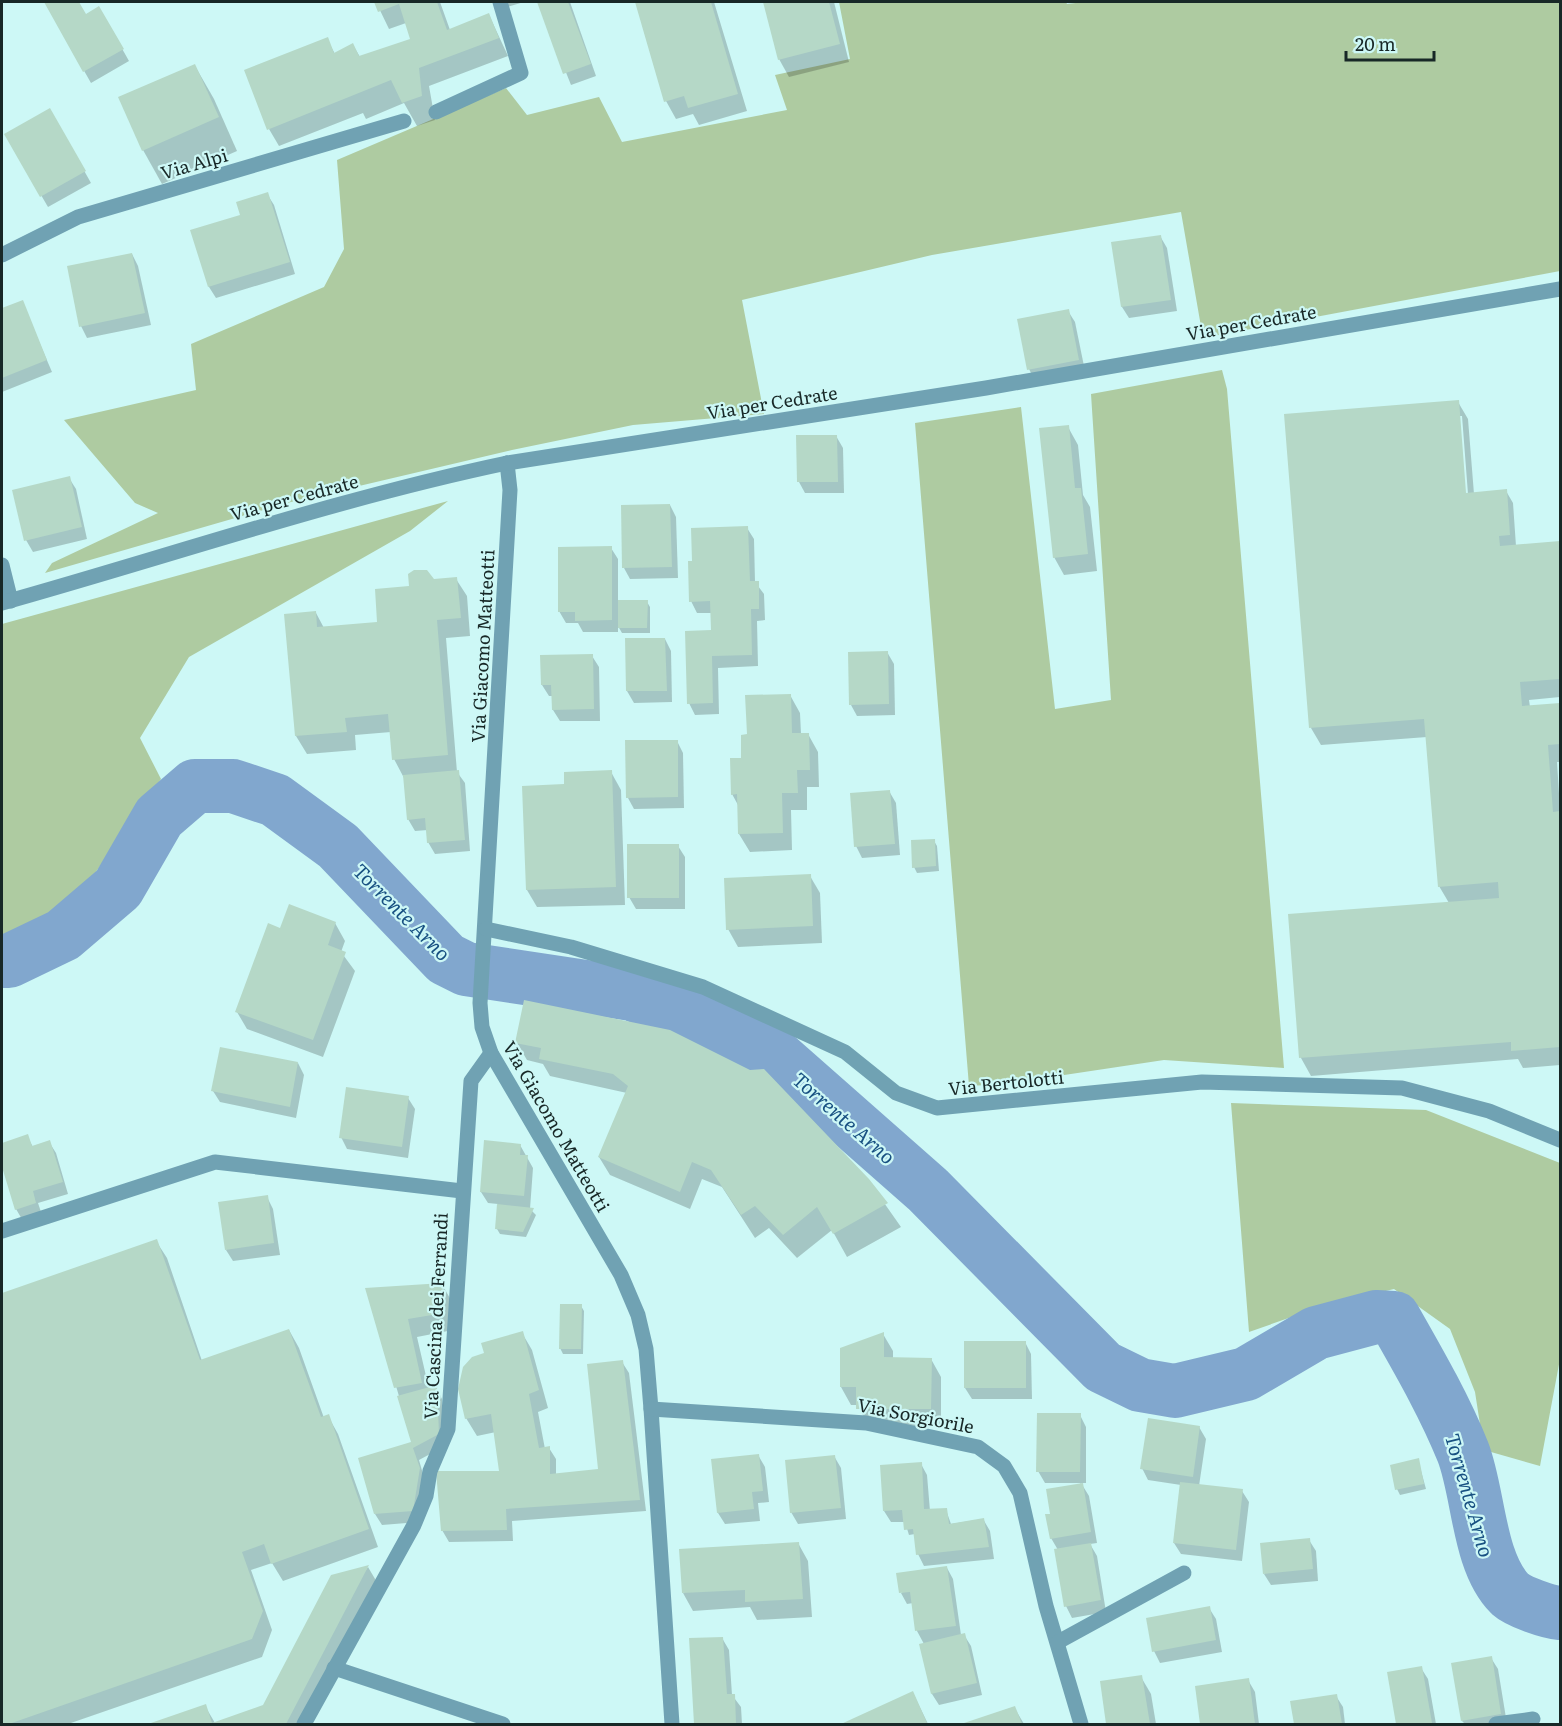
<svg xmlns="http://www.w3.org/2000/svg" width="1562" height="1726" viewBox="0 0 1562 1726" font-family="Literata,serif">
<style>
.green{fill:#aecba1}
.shadow{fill:#0003;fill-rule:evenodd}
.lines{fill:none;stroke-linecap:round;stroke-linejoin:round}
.river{stroke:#81a7ce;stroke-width:54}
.building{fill:#b5d8c7}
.minor{stroke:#70a2b3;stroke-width:15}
.labels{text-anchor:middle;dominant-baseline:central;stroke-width:4.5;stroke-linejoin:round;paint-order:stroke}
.street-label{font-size:18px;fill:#182827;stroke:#cdf8f6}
.water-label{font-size:20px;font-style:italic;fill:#185182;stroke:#cdf8f6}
</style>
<rect width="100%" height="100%" fill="#cdf8f6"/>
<g class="green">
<polygon points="839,2 1066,2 1067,4 1084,2 1560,2 1560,271 1203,338 1181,212 932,255 742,300 764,414 633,425 512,450 291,502 45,573 52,563 158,513 135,503 64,420 196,390 191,344 324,287 344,249 337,160 506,88 527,115 599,97 622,142 787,110 775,75 850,59"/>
<polygon points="1222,370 1227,389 1284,1068 1164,1060 1004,1084 969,1086 915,423 1021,407 1055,709 1111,700 1091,394"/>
<polygon points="448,501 410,531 189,657 140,738 161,779 65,916 2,973 2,624"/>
<polygon points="1231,1103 1426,1110 1560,1163 1560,1359 1540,1466 1484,1450 1475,1392 1450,1329 1394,1289 1323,1306 1249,1332"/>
</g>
<g class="shadow">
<polygon points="45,2 78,2 85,15 99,8 129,61 91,83"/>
<polygon points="376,2 440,2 450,30 489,15 508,56 429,86 435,120 417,126 404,103 366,119 363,113 279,146 269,129 327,39 335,54 353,45 360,57 413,46 406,23 389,29"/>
<polygon points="504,2 524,2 507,7"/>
<polygon points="538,2 570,2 596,76 571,85"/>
<polygon points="637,2 714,2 747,111 699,125 693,114 676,119 666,101"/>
<polygon points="764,2 834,2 849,62 789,77 779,59"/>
<polygon points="195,66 214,99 237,151 162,184 143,150"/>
<polygon points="50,110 91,183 48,207 6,135"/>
<polygon points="267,194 274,205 295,274 216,298 209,287 192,231 242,216"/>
<polygon points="1160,236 1167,248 1177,311 1129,318 1122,307 1113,244"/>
<polygon points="132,254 138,266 151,325 87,338 81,326"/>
<polygon points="22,302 52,372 2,392 2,310"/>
<polygon points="1068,311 1075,322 1085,371 1035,381 1029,369"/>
<path d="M1458,402l10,17 6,75 32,-3 7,12 3,43 44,-3v154l-31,3 1,7 30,-3v58h-3l3,47v256l-37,3 -5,-9 -207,17 -10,-18 -12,-142 160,-13 -10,-17 -12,-149 -106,8 -10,-17zM1459,416h3l6,78h-3z"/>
<polygon points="1068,427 1078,445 1083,495 1090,507 1097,571 1064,575 1054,557"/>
<polygon points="836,436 843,448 844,493 805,493 799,482"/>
<polygon points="69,478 76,489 87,539 33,552 26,540"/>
<polygon points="670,505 676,517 678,578 630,579 624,568"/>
<polygon points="747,528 754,539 755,582 764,594 765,620 757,621 758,666 718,668 719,714 695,715 689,703 712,632 712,613 697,613 691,601"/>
<polygon points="611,548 618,559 618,602 647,602 650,607 650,633 622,633 618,626 618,632 583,632 578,623 566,623 559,611"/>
<polygon points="456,579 467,596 470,636 446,638 457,772 465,783 470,851 435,854 428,842 428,830 415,831 408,819 404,778 394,759 391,732 355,735 356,750 307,754 296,736 286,615 316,613 324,628 379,623 410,588 433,580"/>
<polygon points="665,639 671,651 672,702 634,703 627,691 626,640"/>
<polygon points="887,652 894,664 895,715 857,716 851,705"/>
<polygon points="592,656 599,667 600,721 560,721 553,710 553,696 549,696 542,685"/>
<polygon points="790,695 800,713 801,734 808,734 818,752 819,787 807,787 807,810 791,810 792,850 750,852 739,834 738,805 732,794 749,736"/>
<polygon points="677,741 683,753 684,808 634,809 628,798"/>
<polygon points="611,772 621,790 625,905 537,907 527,890 566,786"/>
<polygon points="889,791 896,803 900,855 862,858 856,846"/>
<polygon points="934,841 937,846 939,871 917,873 914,867"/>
<polygon points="678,846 685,857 685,909 636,909 629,897"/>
<polygon points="810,876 820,893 822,943 738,947 728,929"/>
<polygon points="335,923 345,941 341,952 355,971 323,1057 247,1029 237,1012 281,930"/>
<polygon points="525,1002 868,1180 901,1227 847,1257 832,1230 797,1258 769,1228 755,1238 722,1187 702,1179 690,1209 610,1175 599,1157 627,1093 550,1076 543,1064 527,1060 517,1043"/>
<polygon points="298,1063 304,1075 296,1118 220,1102 213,1091"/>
<polygon points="408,1098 415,1109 408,1158 347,1149 341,1137"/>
<polygon points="27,1136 33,1147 49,1142 56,1153 68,1194 38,1203 42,1215 23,1221 16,1209 2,1162 2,1144"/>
<polygon points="520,1145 533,1168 530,1209 536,1215 526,1237 500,1234 497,1229 498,1204 488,1203 481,1192"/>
<polygon points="267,1197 273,1209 280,1255 233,1261 226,1250"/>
<polygon points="156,1241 167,1258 202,1361 289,1330 299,1348 324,1418 328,1416 338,1434 378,1547 283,1581 272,1563 251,1570 272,1630 262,1657 68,1724 2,1724 2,1295"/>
<polygon points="442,1284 452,1302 453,1330 417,1337 429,1389 436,1387 442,1399 445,1446 419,1460 425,1481 419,1522 382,1525 375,1514 413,1443 367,1289"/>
<polygon points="581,1306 584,1311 583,1354 563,1354 560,1348"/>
<polygon points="522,1333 532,1350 548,1408 538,1412 545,1449 549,1448 556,1459 556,1475 600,1470 622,1362 629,1373 646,1511 512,1521 513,1541 449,1542 442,1530 500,1473 496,1432 477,1436 466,1418 486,1354"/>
<polygon points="883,1334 893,1351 893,1359 931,1359 941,1377 941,1427 868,1426 858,1405 851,1405 841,1387 841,1349"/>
<polygon points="1025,1342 1031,1354 1032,1399 972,1399 965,1388"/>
<polygon points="1080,1415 1086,1427 1086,1483 1045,1483 1038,1471"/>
<polygon points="1199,1427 1206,1439 1199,1486 1242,1491 1249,1502 1242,1561 1181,1554 1174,1543 1181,1485 1148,1480 1142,1468"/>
<polygon points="758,1455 765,1467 769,1502 758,1503 760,1521 725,1524 718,1513 713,1460"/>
<polygon points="834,1456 841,1468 846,1519 798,1524 791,1512"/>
<polygon points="1418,1460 1426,1489 1400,1495 1397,1489"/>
<polygon points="921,1464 927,1475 930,1511 946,1510 951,1524 983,1519 990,1531 994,1559 924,1566 918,1554 915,1534 909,1535 905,1522 891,1522 884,1511"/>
<polygon points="1081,1483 1089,1496 1097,1543 1090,1544 1097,1556 1106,1612 1072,1618 1066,1606 1058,1550 1051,1538 1052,1515"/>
<polygon points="1309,1540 1316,1551 1318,1581 1271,1585 1264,1574"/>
<polygon points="798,1543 808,1561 812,1617 757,1620 750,1607 693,1611 683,1593"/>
<polygon points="368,1567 378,1584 305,1724 151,1724 205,1706 215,1723 264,1706"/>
<polygon points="947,1568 953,1579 961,1635 964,1635 971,1646 982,1695 939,1705 932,1694 924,1644 917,1631 913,1603 907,1604 901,1593"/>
<polygon points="1209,1608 1216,1619 1222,1652 1160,1663 1154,1651"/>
<polygon points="722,1638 729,1650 732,1695 741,1707 742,1724 695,1724 691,1640"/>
<polygon points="1491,1658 1498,1669 1507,1724 1465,1724 1462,1721"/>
<polygon points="1421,1668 1428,1679 1436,1724 1398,1724 1388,1673"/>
<polygon points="1141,1677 1151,1694 1156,1724 1108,1724 1101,1682"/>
<polygon points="1248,1680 1255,1692 1259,1724 1202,1724 1197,1687"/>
<polygon points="913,1693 928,1724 844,1724"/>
<polygon points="1336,1696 1343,1707 1345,1724 1295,1724 1292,1702"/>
<polygon points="1014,1707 1024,1724 964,1724"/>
</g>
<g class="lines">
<path class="river" d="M2,961h7l54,-26 55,-47 41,-71 36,-31h38l42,14 63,46 108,113 20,10 166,25 136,55 160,141 175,177 37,18 35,6 71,-17 70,-41 60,-16 18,1c25,44 50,87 69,134 16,41 15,110 47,142 9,8 38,18 50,19"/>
</g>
<g class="building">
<polygon points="44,2 79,2 86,14 99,6 124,49 83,72"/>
<polygon points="374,2 437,2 447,30 489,13 499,38 419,68 422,96 402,103 391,80 267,130 244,70 328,37 334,53 353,43 359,56 410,39 399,4 378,12"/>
<polygon points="537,2 568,2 591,64 563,74"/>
<polygon points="635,2 711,2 738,94 688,108 684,96 664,102"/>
<polygon points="763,2 829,2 840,44 778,60"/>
<polygon points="195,64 219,117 142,151 118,97"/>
<polygon points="50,108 86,171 40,197 4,134"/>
<polygon points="268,192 290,262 208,287 190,230 240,215 236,202"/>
<polygon points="1161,235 1171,300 1121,307 1111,242"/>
<polygon points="132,253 145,313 79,327 67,266"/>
<polygon points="23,300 47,360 2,378 2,308"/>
<polygon points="1069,309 1079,360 1027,370 1017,319"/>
<polygon points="1459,400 1466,493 1507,489 1510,535 1499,536 1500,546 1560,541 1560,679 1520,682 1522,706 1560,703 1560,744 1548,745 1553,812 1560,811 1560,1047 1511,1051 1511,1042 1299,1058 1288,914 1499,898 1498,882 1438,887 1424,719 1309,728 1284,414"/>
<polygon points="1069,425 1075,488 1081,488 1088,554 1053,558 1039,428"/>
<polygon points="796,435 837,435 838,482 797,482"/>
<polygon points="70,476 82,527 24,541 12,490"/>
<polygon points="670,504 672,567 622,568 621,505"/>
<polygon points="748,526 750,581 759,581 759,609 751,609 752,655 712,656 713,703 687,704 685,631 711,630 710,601 689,602 688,561 692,561 691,528"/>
<polygon points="612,546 612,620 575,621 575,612 558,612 558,547"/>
<polygon points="414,570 427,570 434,579 457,577 461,618 437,620 448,755 392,760 388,714 345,718 347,732 295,736 284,614 316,611 317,627 377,622 375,589 409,586 408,574"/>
<polygon points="618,600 648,600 647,628 618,628"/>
<polygon points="625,638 665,638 667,691 626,691"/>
<polygon points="888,651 889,704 849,705 848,652"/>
<polygon points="593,654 594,709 552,710 551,685 541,685 540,655"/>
<polygon points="791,694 792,733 809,733 810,770 797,770 798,793 782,793 783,833 738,834 737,794 731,795 730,758 741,758 741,735 747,734 745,695"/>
<polygon points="625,740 678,740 678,797 626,798"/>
<polygon points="459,770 465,840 427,843 425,818 407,820 403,775"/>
<polygon points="612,770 616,887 526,890 522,786 564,784 564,772"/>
<polygon points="890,790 895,844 854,847 850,793"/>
<polygon points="935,839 936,866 912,868 911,840"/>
<rect x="627" y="844" width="52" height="54"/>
<polygon points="811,874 813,926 726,930 724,878"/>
<polygon points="289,904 336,922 328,945 346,952 313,1040 235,1012 268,923 280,928"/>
<polygon points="524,1000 670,1030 750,1070 764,1069 869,1179 888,1203 833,1234 817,1207 783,1235 755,1206 741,1215 711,1170 692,1162 680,1192 598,1157 628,1086 613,1074 539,1059 541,1048 515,1043"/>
<polygon points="220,1047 298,1062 290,1107 211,1091"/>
<polygon points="346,1087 409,1096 402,1147 339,1138"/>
<polygon points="28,1134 32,1146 50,1140 63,1182 33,1191 36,1203 15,1210 2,1167 2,1143"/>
<polygon points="484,1140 521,1144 520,1155 528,1155 524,1196 480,1192"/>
<polygon points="268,1195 274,1243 225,1250 218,1202"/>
<polygon points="497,1204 534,1208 523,1232 495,1229"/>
<polygon points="157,1239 200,1360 289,1329 321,1417 329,1414 369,1529 271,1564 264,1544 242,1552 263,1611 252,1639 9,1724 2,1724 2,1293"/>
<polygon points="443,1283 444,1313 408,1319 422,1383 394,1388 365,1288"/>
<polygon points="560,1304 582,1304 581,1349 559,1349"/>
<polygon points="523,1331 539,1390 529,1394 539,1448 550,1446 550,1474 598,1469 587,1364 623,1360 640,1500 506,1509 507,1530 441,1531 436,1471 499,1471 491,1414 465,1419 458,1389 463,1367 472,1357 484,1353 481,1343"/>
<polygon points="884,1332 884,1357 932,1358 931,1409 856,1409 856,1387 840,1387 840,1348"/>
<rect x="964" y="1341" width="62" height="47"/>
<polygon points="437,1385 439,1434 413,1448 420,1468 413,1511 374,1514 358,1458 411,1442 397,1396"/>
<polygon points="1037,1413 1081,1413 1080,1472 1036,1472"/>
<polygon points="1148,1418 1200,1426 1193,1477 1140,1469"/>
<polygon points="759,1454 763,1491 752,1492 754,1509 717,1513 711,1459"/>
<polygon points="835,1455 841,1508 790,1513 785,1460"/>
<polygon points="1419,1458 1424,1484 1395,1490 1390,1465"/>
<polygon points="922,1462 924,1509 947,1508 949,1524 984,1518 989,1547 916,1555 913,1529 904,1530 902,1510 883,1511 880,1465"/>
<polygon points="1180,1482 1243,1489 1236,1550 1173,1543"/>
<polygon points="1083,1483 1091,1532 1050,1539 1045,1514 1050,1514 1046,1489"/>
<polygon points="1310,1538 1313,1569 1263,1574 1260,1543"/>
<polygon points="799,1542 803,1599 745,1602 745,1590 682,1593 679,1549"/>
<polygon points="1091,1543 1101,1600 1064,1607 1054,1549"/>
<polygon points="369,1565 286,1724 148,1724 206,1704 212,1723 263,1705 331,1575"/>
<polygon points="947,1566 956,1626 915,1631 910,1592 899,1593 896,1573"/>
<polygon points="1210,1606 1216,1640 1152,1652 1146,1618"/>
<polygon points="965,1633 977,1683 931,1694 919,1644"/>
<polygon points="723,1637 727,1694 735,1694 736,1724 694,1724 689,1638"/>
<polygon points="1492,1656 1501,1714 1461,1721 1451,1663"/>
<polygon points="1422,1666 1432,1723 1396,1724 1387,1672"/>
<polygon points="1142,1675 1150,1724 1106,1724 1100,1681"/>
<polygon points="1249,1678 1255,1724 1200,1724 1195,1686"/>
<polygon points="913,1691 927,1723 924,1724 841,1724"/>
<polygon points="1337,1694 1342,1724 1294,1724 1290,1701"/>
<polygon points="1015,1706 1022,1724 961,1724"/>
</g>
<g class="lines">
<g class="minor">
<polyline points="436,112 521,73 500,2"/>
<polyline points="2,255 78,217 404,121"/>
<polyline points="507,463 510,490 480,1003 482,1027 491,1053 621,1275 638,1315 646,1349 651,1409 672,1724"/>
<polyline points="2,565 11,601"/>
<path d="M2,603c168,-47 334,-104 505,-140l479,-75 574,-99"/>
<polyline points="486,929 571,947 703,987 845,1052 896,1093 937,1108 1202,1082 1402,1088 1489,1111 1560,1140"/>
<polyline points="2,1231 215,1162 462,1191"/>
<polyline points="651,1409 866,1423 978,1447 1004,1466 1020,1493 1046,1606 1081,1724"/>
<polyline points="1058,1642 1184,1573"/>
<polyline points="334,1668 503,1724"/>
<polyline points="304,1724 414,1525 426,1496 430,1471 448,1429 471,1081 491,1053"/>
<polyline points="1496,1724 1533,1719"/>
</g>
</g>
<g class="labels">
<g class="street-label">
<text transform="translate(194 163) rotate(-16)">Via Alpi</text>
<text transform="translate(1251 322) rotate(-10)">Via per Cedrate</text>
<text transform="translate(772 402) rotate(-9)">Via per Cedrate</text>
<text transform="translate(294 497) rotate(-15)">Via per Cedrate</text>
<text transform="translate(482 646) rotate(-87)">Via Giacomo Matteotti</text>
<text transform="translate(1006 1082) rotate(-6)">Via Bertolotti</text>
<text transform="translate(557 1126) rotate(60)">Via Giacomo Matteotti</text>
<text transform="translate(435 1316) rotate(-87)">Via Cascina dei Ferrandi</text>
<text transform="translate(916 1415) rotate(11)">Via Sorgiorile</text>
</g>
<g class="water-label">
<text transform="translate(403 911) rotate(45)">Torrente Arno</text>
<text transform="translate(845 1117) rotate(41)">Torrente Arno</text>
<text transform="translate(1471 1495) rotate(74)">Torrente Arno</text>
</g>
</g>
<rect width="1562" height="1726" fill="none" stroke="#182827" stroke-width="6"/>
<path d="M1346 51v9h88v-9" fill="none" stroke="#182827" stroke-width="3"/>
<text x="1355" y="51" font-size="18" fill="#182827" stroke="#cdf8f6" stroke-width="4.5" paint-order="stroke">20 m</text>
</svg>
